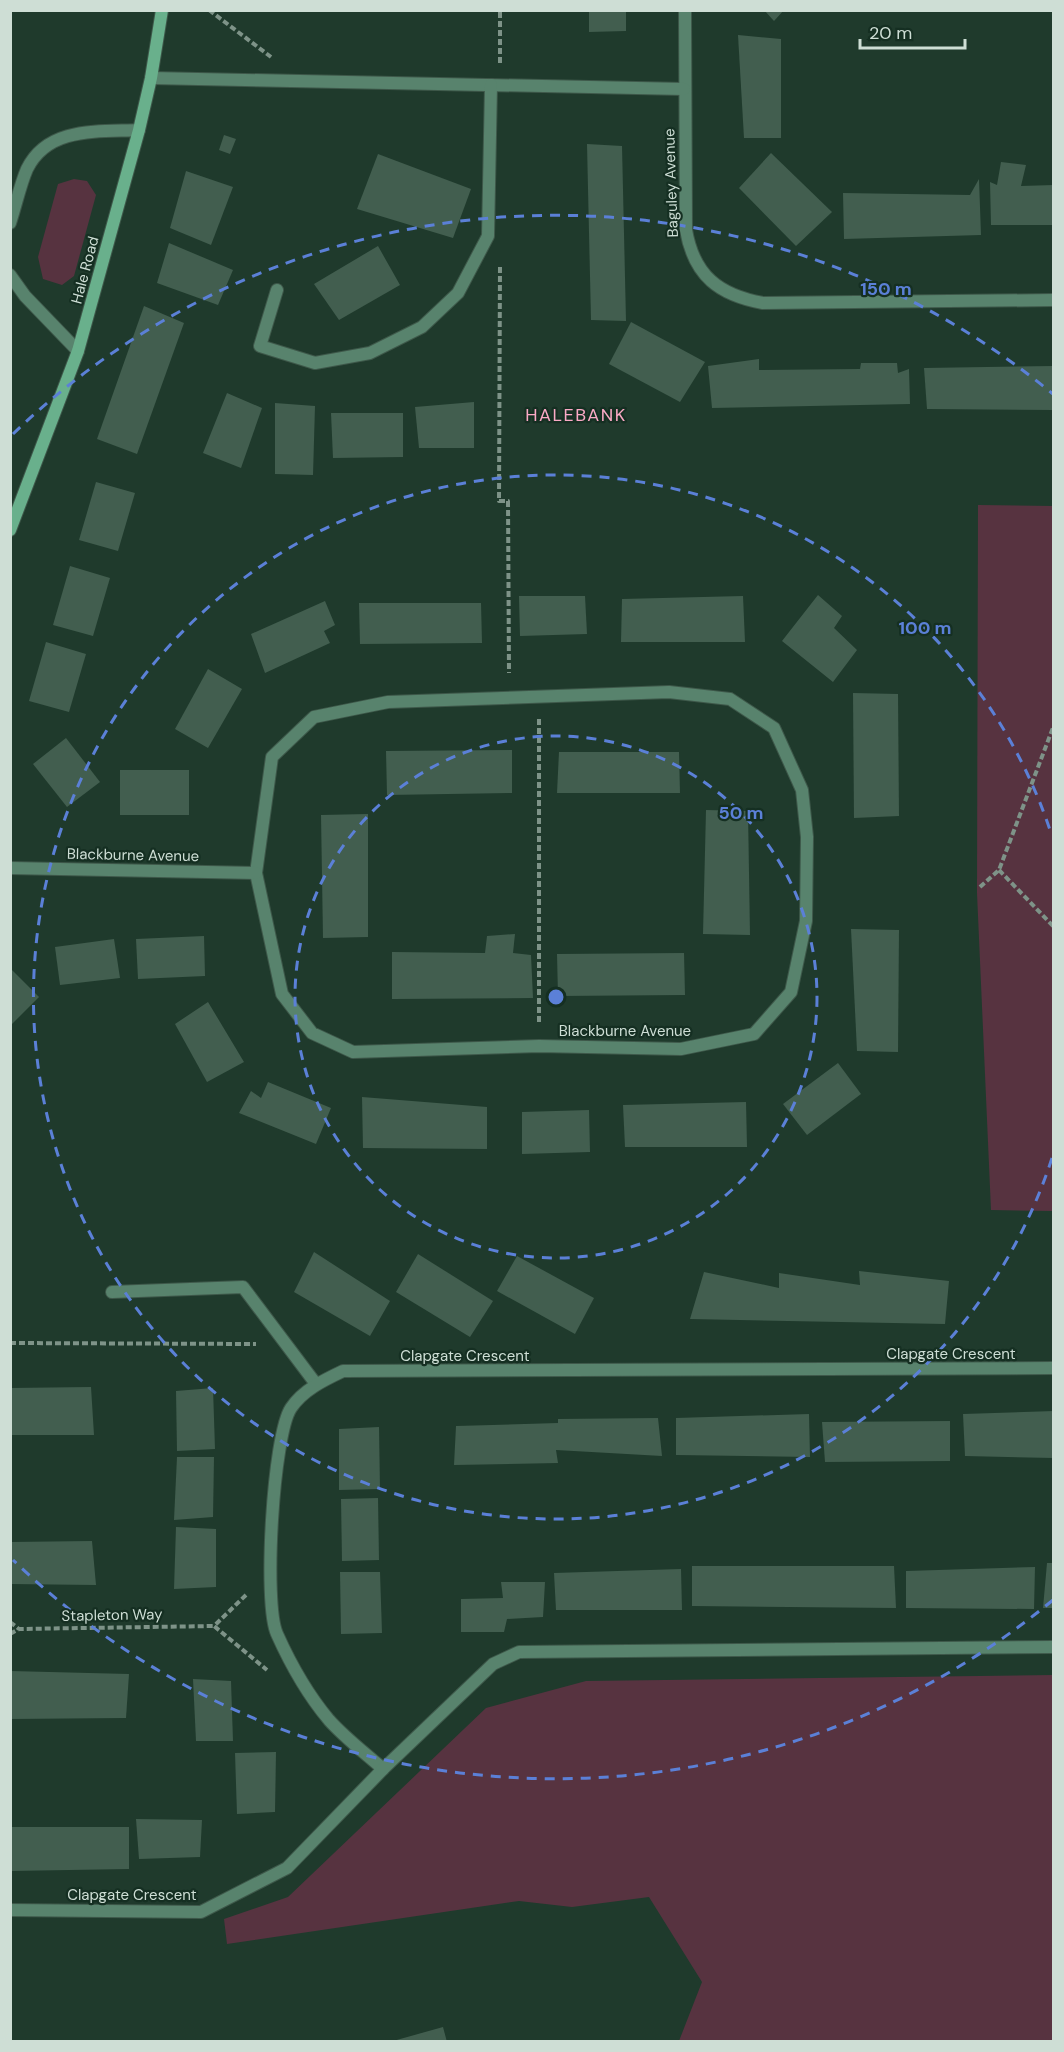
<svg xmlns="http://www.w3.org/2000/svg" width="1064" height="2052" viewBox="0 0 1064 2052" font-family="'DM Sans',sans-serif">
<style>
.green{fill:#573340}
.building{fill:#425e4f}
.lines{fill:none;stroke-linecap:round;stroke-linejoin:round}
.lane-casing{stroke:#3e584a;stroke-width:14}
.street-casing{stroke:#3e584a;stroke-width:14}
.secondary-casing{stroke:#3e584a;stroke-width:14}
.path{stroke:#7e9388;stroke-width:4;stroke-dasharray:6 3;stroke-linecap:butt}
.lane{stroke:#58836d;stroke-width:12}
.street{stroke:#58836d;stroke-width:12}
.secondary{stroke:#69b08c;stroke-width:12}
.ring{fill:none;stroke:#5b80d7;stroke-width:3;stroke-dasharray:10 8}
.labels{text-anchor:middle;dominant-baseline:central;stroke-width:4.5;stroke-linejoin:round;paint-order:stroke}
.street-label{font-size:15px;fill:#ceded5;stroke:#152f22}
.quarter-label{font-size:18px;letter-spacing:1.5px;fill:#fbaac6;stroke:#152f22}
.centre{fill:#5b80d7;stroke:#152f22;stroke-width:3}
.ring-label{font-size:18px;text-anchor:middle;font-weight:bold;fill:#5b80d7;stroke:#152f22;stroke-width:4.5;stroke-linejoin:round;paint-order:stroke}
</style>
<rect width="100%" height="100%" fill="#1f3a2c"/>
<g class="green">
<polygon points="74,179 87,181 96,195 74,276 62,285 43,279 38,257 58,184"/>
<polygon points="978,505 1053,506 1053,1211 991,1210 977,893"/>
<polygon points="1053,1675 1053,2041 679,2041 702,1982 649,1897 572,1907 519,1901 227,1944 224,1919 288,1897 486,1708 586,1681"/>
</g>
<g class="building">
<polygon points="589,10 626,10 626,31 589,32"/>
<polygon points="764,10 784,10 774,21"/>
<polygon points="738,35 781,39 781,138 744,138"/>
<polygon points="224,135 236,139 230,154 219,150"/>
<polygon points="587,144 622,146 626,321 591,320"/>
<polygon points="771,153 832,212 796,246 739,188"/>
<polygon points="378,154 471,189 453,238 357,209"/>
<polygon points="1001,162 1026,165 1021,186 1054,185 1054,225 991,225 990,182 997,185"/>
<polygon points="186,171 233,187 211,245 170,228"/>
<polygon points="979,179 981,235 844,239 843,193 970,195"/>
<polygon points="169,243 233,270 218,305 157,283"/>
<polygon points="378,246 400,285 339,320 314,284"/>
<polygon points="144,306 184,323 137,454 97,439"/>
<polygon points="631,322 705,362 680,402 609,364"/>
<polygon points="759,359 759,370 860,369 861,363 897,363 898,373 909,369 910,404 712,408 708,366"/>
<polygon points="1054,366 1054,410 927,409 924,368"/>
<polygon points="227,393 262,408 241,468 203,453"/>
<polygon points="474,402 474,448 419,448 415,407"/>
<polygon points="275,403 315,406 313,475 275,474"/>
<polygon points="331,413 403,413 403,457 333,458"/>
<polygon points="96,482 135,493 118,551 79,540"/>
<polygon points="70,566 110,578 93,636 53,625"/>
<polygon points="818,595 842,616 834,628 857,650 833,682 782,641"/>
<polygon points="519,596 585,596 587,634 520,636"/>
<polygon points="743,596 745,642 621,642 622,599"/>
<polygon points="325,601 335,625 324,631 330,643 265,673 251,634"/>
<polygon points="359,603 481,603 482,643 360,644"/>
<polygon points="46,642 86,654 69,712 29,701"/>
<polygon points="208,669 242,689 208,748 175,729"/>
<polygon points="853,693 898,694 899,816 854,818"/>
<polygon points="66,738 100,782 67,807 33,764"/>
<polygon points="512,750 512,793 387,795 386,751"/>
<polygon points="559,752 679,752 680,793 557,793"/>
<rect x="120" y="770" width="69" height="45"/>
<polygon points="706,810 748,811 750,935 703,934"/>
<polygon points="368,814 368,937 323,938 321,815"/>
<polygon points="851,929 899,930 898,1052 857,1051"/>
<polygon points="515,934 513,953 531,955 533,998 392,999 392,952 485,953 487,936"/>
<polygon points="204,936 205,976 138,979 136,939"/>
<polygon points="114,939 120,978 60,985 55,947"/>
<polygon points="684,953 685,995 558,996 557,954"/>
<polygon points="10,968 39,997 10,1026"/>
<polygon points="208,1002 244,1062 207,1082 175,1024"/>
<polygon points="838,1063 861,1094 807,1135 783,1104"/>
<polygon points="268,1082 331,1108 316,1144 239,1113 251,1091 261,1098"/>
<polygon points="362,1097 487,1107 487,1149 363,1148"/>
<polygon points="746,1102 747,1147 625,1147 623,1105"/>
<polygon points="589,1110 590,1152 522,1154 522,1112"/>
<polygon points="314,1252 390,1301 370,1336 294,1292"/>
<polygon points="418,1254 493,1301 470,1337 396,1292"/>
<polygon points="517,1256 594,1298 575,1334 497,1291"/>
<polygon points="859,1271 949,1281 945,1324 690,1319 704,1272 779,1288 779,1273 860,1285"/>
<polygon points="91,1387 94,1435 10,1435 10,1388"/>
<polygon points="213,1388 215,1449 177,1451 176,1391"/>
<polygon points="1054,1411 1054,1458 965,1456 963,1414"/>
<polygon points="809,1414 810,1457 676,1455 676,1418"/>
<polygon points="658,1418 662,1456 556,1450 558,1463 454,1465 456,1426 558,1423 558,1419"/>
<polygon points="950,1421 950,1461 825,1462 822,1422"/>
<polygon points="379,1427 380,1489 339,1490 339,1429"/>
<polygon points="177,1457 214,1457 213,1517 174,1520"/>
<polygon points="378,1498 379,1560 342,1561 341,1499"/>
<polygon points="176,1527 216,1529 216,1587 174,1589"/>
<polygon points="92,1541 96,1585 10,1584 10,1542"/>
<polygon points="1047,1563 1054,1563 1054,1608 1043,1608"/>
<polygon points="692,1566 894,1566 896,1608 692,1606"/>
<polygon points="1035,1567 1034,1609 906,1608 906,1571"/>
<polygon points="681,1569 682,1610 556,1610 554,1573"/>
<polygon points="340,1572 380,1572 382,1633 341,1634"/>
<polygon points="501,1582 545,1582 543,1617 507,1619 504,1632 461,1632 461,1599 503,1598"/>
<polygon points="10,1671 129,1674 126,1718 10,1719"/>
<polygon points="193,1679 231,1681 233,1741 196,1741"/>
<polygon points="276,1752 275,1812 237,1814 235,1753"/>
<polygon points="136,1819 202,1820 200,1857 139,1859"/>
<polygon points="10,1827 129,1827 129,1869 10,1871"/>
<polygon points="443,2027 447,2042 393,2042 393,2041"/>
</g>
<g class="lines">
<defs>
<g id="lane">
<path d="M10,223c6,-18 10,-38 17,-54 21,-43 72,-37 112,-39"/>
<polyline points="10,275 25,296 78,351"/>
</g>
<g id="street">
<path d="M685,10l1,220c8,46 33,65 77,73l291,-3"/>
<polyline points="151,78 684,89"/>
<polyline points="277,290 260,346 315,363 370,353 422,327 458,293 488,236 491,85"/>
<polygon points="669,692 730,699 774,728 802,790 807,837 806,921 791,992 754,1034 681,1049 539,1046 353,1052 312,1033 282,994 256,873 272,757 314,717 388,702"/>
<polyline points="10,868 256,873"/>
<polyline points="112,1292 243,1287 316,1384"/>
<path d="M383,1769c-18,-16 -38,-31 -54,-49 -21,-25 -39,-57 -52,-86 -14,-30 -4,-199 14,-226 12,-18 33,-28 52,-37l711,-3"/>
<polyline points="10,1910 201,1912 287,1868 383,1769 493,1664 519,1652 1054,1647"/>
</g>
<polyline id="secondary" points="10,530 78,351 139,130 151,78 162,10"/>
</defs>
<use href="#lane" class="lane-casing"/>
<use href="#street" class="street-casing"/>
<use href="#secondary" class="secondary-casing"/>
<g class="path">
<polyline points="209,10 271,57"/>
<polyline points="500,63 500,10"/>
<polyline points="500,267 499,501 508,501 509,673"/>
<polyline points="539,719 539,1024"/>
<polyline points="999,870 1054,927"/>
<polyline points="980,887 999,870 1054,725"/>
<polyline points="10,1343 256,1344"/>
<polyline points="246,1595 214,1626 267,1670"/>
<polyline points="10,1622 19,1629"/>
<polyline points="10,1634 19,1629 214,1626"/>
</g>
<use href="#lane" class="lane"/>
<use href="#street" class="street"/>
<use href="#secondary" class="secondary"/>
</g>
<g class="ring">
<circle cx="556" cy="997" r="261"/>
<path d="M1052 1158A522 522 0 1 1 1052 836"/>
<path d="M1053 1600A782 782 0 0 1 13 1560M13 434A782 782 0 0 1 1053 394"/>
</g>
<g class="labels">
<g class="street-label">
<text transform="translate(671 183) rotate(-92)">Baguley Avenue</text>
<text transform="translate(85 270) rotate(-75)">Hale Road</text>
<text transform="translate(133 855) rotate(1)">Blackburne Avenue</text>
<text x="625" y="1031">Blackburne Avenue</text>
<text x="951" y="1354">Clapgate Crescent</text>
<text x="465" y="1356">Clapgate Crescent</text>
<text transform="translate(112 1615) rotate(-1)">Stapleton Way</text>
<text x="132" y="1895">Clapgate Crescent</text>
</g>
<g class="quarter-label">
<text x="576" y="415">HALEBANK</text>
</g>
</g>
<circle cx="556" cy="997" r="9" class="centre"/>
<g class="ring-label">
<text x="886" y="295">150 m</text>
<text x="925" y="634">100 m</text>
<text x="741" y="819">50 m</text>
</g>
<rect width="1064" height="2052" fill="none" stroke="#ceded5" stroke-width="24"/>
<path d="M860 39v9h105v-9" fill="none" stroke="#ceded5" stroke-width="3"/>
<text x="869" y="39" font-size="18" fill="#ceded5" stroke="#152f22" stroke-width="4.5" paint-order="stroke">20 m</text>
</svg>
